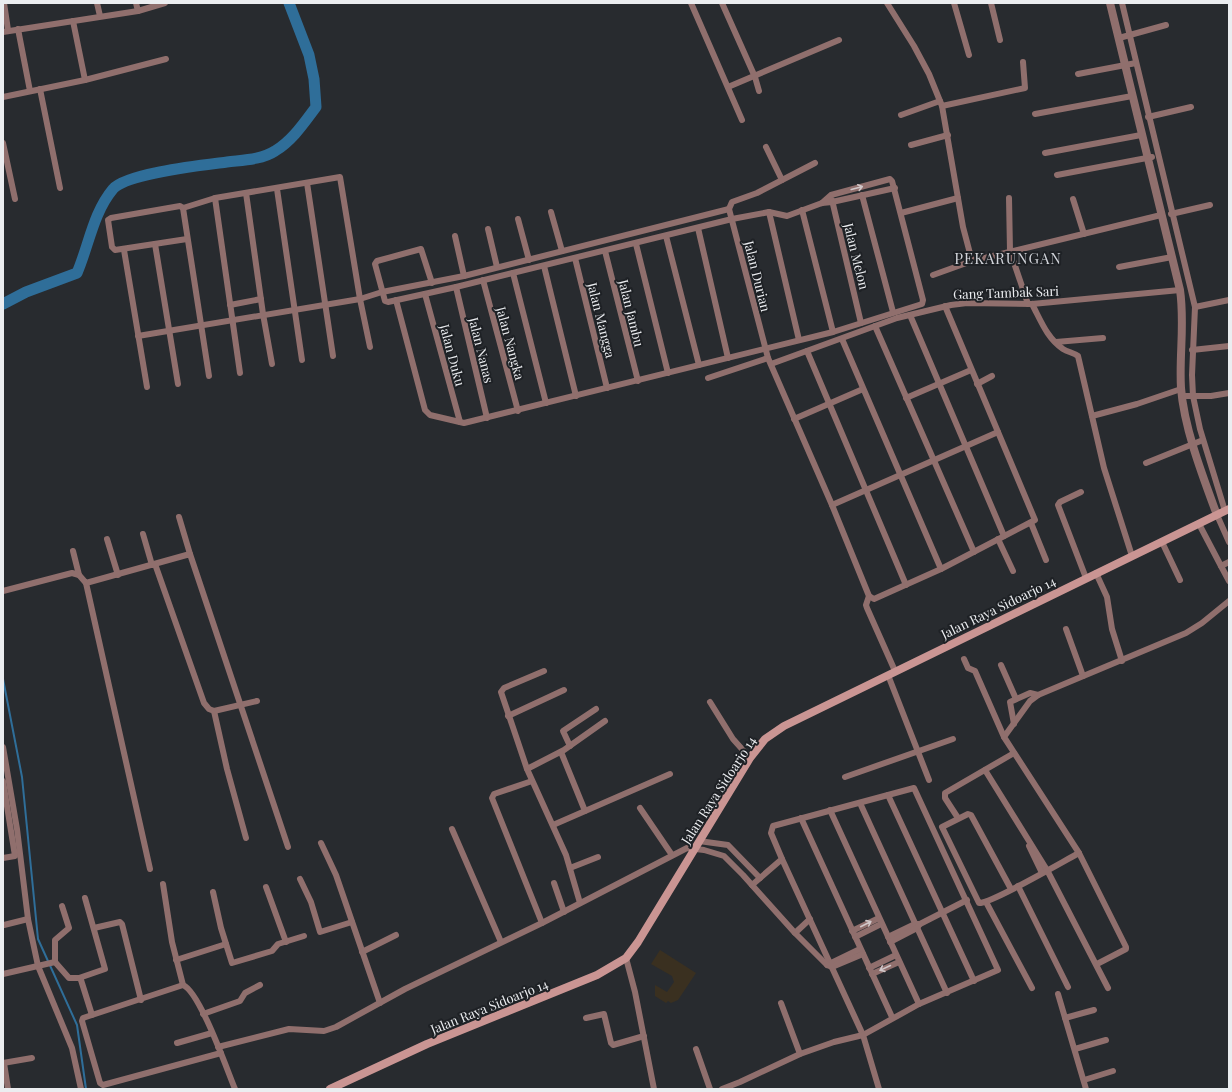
<svg xmlns="http://www.w3.org/2000/svg" width="1232" height="1092" viewBox="0 0 1232 1092" font-family="'Playfair Display',serif">
<style>
.medical{fill:#3a3020}
.lines{fill:none;stroke-linecap:round;stroke-linejoin:round}
.stream{stroke:#2f6e99;stroke-width:2}
.river{stroke:#2f6e99;stroke-width:11}
.minor{stroke:#906f6d;stroke-width:6}
.tertiary{stroke:#906f6d;stroke-width:8}
.secondary{stroke:#ca9593;stroke-width:8}
.oneway{stroke:#d0c7c9}
.labels{text-anchor:middle;dominant-baseline:central;stroke-width:4;stroke-linejoin:round;paint-order:stroke}
.street-label{font-size:13px;fill:#ebedf0;stroke:#1e2125}
.quarter-label{font-size:15px;letter-spacing:1px;fill:#d1d4da;stroke:#1e2125}
</style>
<rect width="100%" height="100%" fill="#282b2f"/>
<polygon class="medical" points="660,950 696,973 678,1000 671,1003 668,1001 666,1003 655,996 655,985 667,992 674,982 672,976 651,964"/>
<g class="lines">
<polyline class="stream" points="3,679 22,777 38,939 77,1025 86,1089"/>
<path class="river" d="M3,304l23,-12 51,-19c12,-28 16,-60 36,-84 14,-16 91,-24 114,-27 16,-2 34,-2 48,-11 17,-10 29,-28 41,-44l-2,-28 -5,-24 -20,-52"/>
<g class="minor">
<polyline points="4,3 8,30"/>
<polyline points="97,3 100,16"/>
<polyline points="136,3 138,11"/>
<polyline points="691,3 742,120"/>
<polyline points="722,3 755,77 759,91"/>
<polyline points="887,3 914,46 929,74 942,106 963,227 972,261"/>
<polyline points="954,3 969,55"/>
<polyline points="991,3 1000,40"/>
<polyline points="1122,3 1195,307 1192,375 1193,396 1200,429 1225,511"/>
<polyline points="73,21 85,80"/>
<polyline points="18,29 30,91"/>
<polyline points="3,32 138,11 165,3"/>
<polyline points="1119,38 1166,25"/>
<polyline points="1078,74 1136,63"/>
<polyline points="728,87 839,40"/>
<polyline points="40,89 60,188"/>
<polyline points="3,97 85,80 166,59"/>
<polyline points="942,106 1025,88 1023,62"/>
<polyline points="1035,114 1132,96"/>
<polyline points="901,115 940,101"/>
<polyline points="1148,117 1191,107"/>
<polyline points="3,143 15,199"/>
<polyline points="911,145 948,135"/>
<polyline points="766,147 782,180"/>
<polyline points="1045,153 1141,135"/>
<polyline points="1057,175 1152,157"/>
<polyline points="307,183 333,356"/>
<polyline points="277,189 302,360"/>
<polyline points="246,193 263,314 272,364"/>
<polyline points="862,195 893,312"/>
<polyline points="215,198 240,373"/>
<polyline points="1009,198 1010,251 1028,304"/>
<polyline points="1073,199 1084,234"/>
<polyline points="832,200 861,323"/>
<polyline points="183,208 209,376"/>
<polyline points="729,209 768,358 832,505 869,596 866,605 867,608 895,671"/>
<polyline points="729,209 732,202 757,193 815,163"/>
<polyline points="802,210 833,332"/>
<polyline points="551,212 562,251"/>
<polyline points="769,212 799,340"/>
<polyline points="901,213 958,198"/>
<polyline points="1171,214 1210,205"/>
<polyline points="518,219 529,260"/>
<polyline points="698,228 728,358"/>
<polyline points="488,229 497,267"/>
<polyline points="455,236 464,276"/>
<polyline points="666,236 699,365"/>
<polyline points="187,239 115,250 112,247 108,220 111,218 180,206 183,208 215,198 340,177 360,299 370,347"/>
<polyline points="155,244 178,384"/>
<polyline points="636,244 668,373"/>
<polyline points="124,250 147,387"/>
<polyline points="605,251 638,381"/>
<polyline points="575,258 607,388"/>
<polyline points="544,266 576,396"/>
<polyline points="1119,267 1172,257"/>
<polyline points="513,273 546,403"/>
<polyline points="933,275 972,261 1161,215"/>
<polyline points="483,280 518,411"/>
<polyline points="432,283 421,249 377,261 375,264 385,301 388,302 456,287 732,219 769,212 787,216 822,203 832,202 895,188"/>
<polyline points="456,287 487,418"/>
<polyline points="425,294 460,422"/>
<polyline points="396,300 425,410 430,415 464,423 833,332 922,304 923,300 892,181 890,179 831,195 822,203"/>
<path d="M1032,304c9,17 15,34 31,45 5,3 11,4 15,7l26,112 28,88"/>
<polyline points="230,305 261,299"/>
<polyline points="1195,307 1229,300"/>
<polyline points="910,315 1004,536"/>
<polyline points="875,326 974,552"/>
<polyline points="138,336 360,299 382,292 464,276 729,209"/>
<polyline points="842,339 941,569"/>
<polyline points="1056,342 1103,338"/>
<polyline points="1192,350 1229,346"/>
<polyline points="807,351 906,585"/>
<polyline points="771,364 897,318 951,305 967,303 1032,304 1180,290"/>
<polyline points="708,378 768,358"/>
<polyline points="977,384 992,376"/>
<polyline points="1182,396 1211,396 1229,393"/>
<polyline points="906,398 971,370"/>
<polyline points="1092,416 1137,404 1181,389"/>
<polyline points="794,419 863,389"/>
<polyline points="1146,463 1203,440"/>
<polyline points="1081,492 1060,502 1058,505 1086,578"/>
<polyline points="832,505 998,432"/>
<polyline points="1217,515 1229,542"/>
<polyline points="179,517 190,554"/>
<polyline points="1031,523 1046,560"/>
<polyline points="1199,524 1221,566"/>
<polyline points="143,534 152,565"/>
<polyline points="107,539 118,575"/>
<polyline points="998,539 1013,571"/>
<polyline points="1162,542 1180,580"/>
<polyline points="73,551 79,575"/>
<polyline points="1229,562 1221,566 1229,581"/>
<polyline points="155,564 204,703 209,709 214,711 257,701"/>
<polyline points="1096,573 1107,597 1112,629 1122,661"/>
<polyline points="86,583 150,869"/>
<polyline points="3,591 72,573 79,575 86,583 190,554 288,847"/>
<polyline points="869,596 874,599 941,569 1035,520 945,306"/>
<polyline points="1066,629 1083,676"/>
<polyline points="964,659 968,668 975,671 1004,737"/>
<polyline points="1001,665 1016,699"/>
<polyline points="544,671 504,688 501,692 527,769 566,855 580,903"/>
<polyline points="888,675 929,780"/>
<polyline points="710,702 733,739 750,758"/>
<polyline points="214,711 227,769 246,838"/>
<polyline points="508,716 564,690"/>
<polyline points="1014,724 1010,702 1030,693 1038,695"/>
<polyline points="570,746 563,731 596,709"/>
<polyline points="3,747 17,829 28,919 38,966 72,1048 81,1089"/>
<polyline points="561,752 585,811"/>
<polyline points="527,769 564,750 605,721"/>
<polyline points="985,770 1047,870 1108,988"/>
<polyline points="845,777 953,739"/>
<polyline points="3,781 15,856 3,858"/>
<polyline points="532,781 494,794 492,798 542,923"/>
<polyline points="888,795 974,981"/>
<polyline points="860,803 947,993"/>
<polyline points="640,808 672,855"/>
<polyline points="830,810 919,1004"/>
<polyline points="801,818 892,1017"/>
<polyline points="958,818 945,798 945,793 1014,753"/>
<polyline points="553,825 670,774"/>
<polyline points="452,829 501,942"/>
<polyline points="699,841 728,845 760,878"/>
<polyline points="321,843 336,875 380,1003"/>
<polyline points="1029,846 1042,873"/>
<polyline points="782,859 863,1035 879,1089"/>
<polyline points="570,868 598,857"/>
<polyline points="300,879 311,902 320,932 352,922"/>
<polyline points="554,883 564,912"/>
<polyline points="163,884 172,942 183,985"/>
<polyline points="1018,886 1068,987"/>
<polyline points="266,887 286,942"/>
<path d="M1011,889l-40,-74 -3,-1 -26,13 37,76c13,0 83,-41 100,-50"/>
<polyline points="213,892 221,928 232,963 272,951 278,944 304,936"/>
<polyline points="986,902 1032,988"/>
<path d="M62,906l7,22 -14,12v22l14,16h10l2,2 11,35 91,-30c17,7 44,85 52,104"/>
<polyline points="4,925 28,919"/>
<polyline points="94,928 120,922 122,924 141,1000"/>
<polyline points="852,931 879,918"/>
<polyline points="795,933 810,919"/>
<polyline points="855,937 881,924"/>
<polyline points="888,937 915,924 920,924 967,900"/>
<polyline points="890,942 917,928 919,925"/>
<polyline points="362,952 396,935"/>
<polyline points="626,958 635,992 654,1089"/>
<polyline points="176,960 226,944"/>
<polyline points="1097,964 1126,949 1126,947 1079,853 1004,737 1030,701 1038,695 1186,633 1202,623 1229,601"/>
<polyline points="827,965 860,949"/>
<polyline points="869,968 896,955"/>
<polyline points="3,974 55,962"/>
<polyline points="872,974 899,962"/>
<polyline points="79,978 105,969 85,898"/>
<polyline points="1058,994 1086,1089"/>
<polyline points="781,1003 800,1054"/>
<polyline points="203,1014 240,1001 245,993 260,985"/>
<polyline points="92,1015 83,1018 82,1021 100,1083 103,1085 221,1053"/>
<polyline points="586,1018 604,1014 611,1043 613,1045 644,1036"/>
<polyline points="1065,1018 1094,1010"/>
<polyline points="177,1043 212,1033"/>
<polyline points="218,1047 289,1029 324,1031 336,1027 405,989 542,923 687,848 704,850 724,856 743,875 795,933 827,965 832,967 863,954"/>
<polyline points="696,1049 710,1089"/>
<polyline points="1075,1049 1106,1040"/>
<polyline points="3,1063 32,1058"/>
<polyline points="4,1063 8,1089"/>
<polyline points="1084,1080 1113,1071"/>
<polyline points="722,1089 740,1082 800,1054 834,1042 863,1035 919,1004 998,970 914,788 773,826 771,833 782,859 752,885"/>
</g>
<path class="tertiary" d="M1110,3l70,287c5,33 -1,65 1,98 3,40 22,89 36,127"/>
<polyline class="secondary" points="330,1089 427,1044 597,975 626,958 638,942 750,758 765,739 784,726 1229,509"/>
</g>
<defs><path id="oneway-shaft" d="M-6 0H5M1.5-3L5.5 0L1.5 3" fill="none" stroke-width="1.6" stroke-linecap="round" stroke-linejoin="round"/></defs>
<g class="oneway">
<use href="#oneway-shaft" transform="translate(857 188) rotate(-15)"/>
<use href="#oneway-shaft" transform="translate(866 924) rotate(-27)"/>
<use href="#oneway-shaft" transform="translate(885 968) rotate(155)"/>
</g>
<g class="labels">
<g class="street-label">
<text transform="translate(857 256) rotate(76)">Jalan Melon</text>
<text transform="translate(758 276) rotate(76)">Jalan Durian</text>
<text transform="translate(1006 292) rotate(-2)">Gang Tambak Sari</text>
<text transform="translate(632 313) rotate(76)">Jalan Jambu</text>
<text transform="translate(602 320) rotate(76)">Jalan Mangga</text>
<text transform="translate(511 343) rotate(75)">Jalan Nangka</text>
<text transform="translate(482 350) rotate(76)">Jalan Nanas</text>
<text transform="translate(453 355) rotate(75)">Jalan Duku</text>
<text transform="translate(998 607) rotate(-26)">Jalan Raya Sidoarjo 14</text>
<text transform="translate(718 790) rotate(-57)">Jalan Raya Sidoarjo 14</text>
<text transform="translate(489 1006) rotate(-22)">Jalan Raya Sidoarjo 14</text>
</g>
<g class="quarter-label">
<text x="1008" y="258">PEKARUNGAN</text>
</g>
</g>
<rect width="1232" height="1092" fill="none" stroke="#ebedf0" stroke-width="8"/>
</svg>
